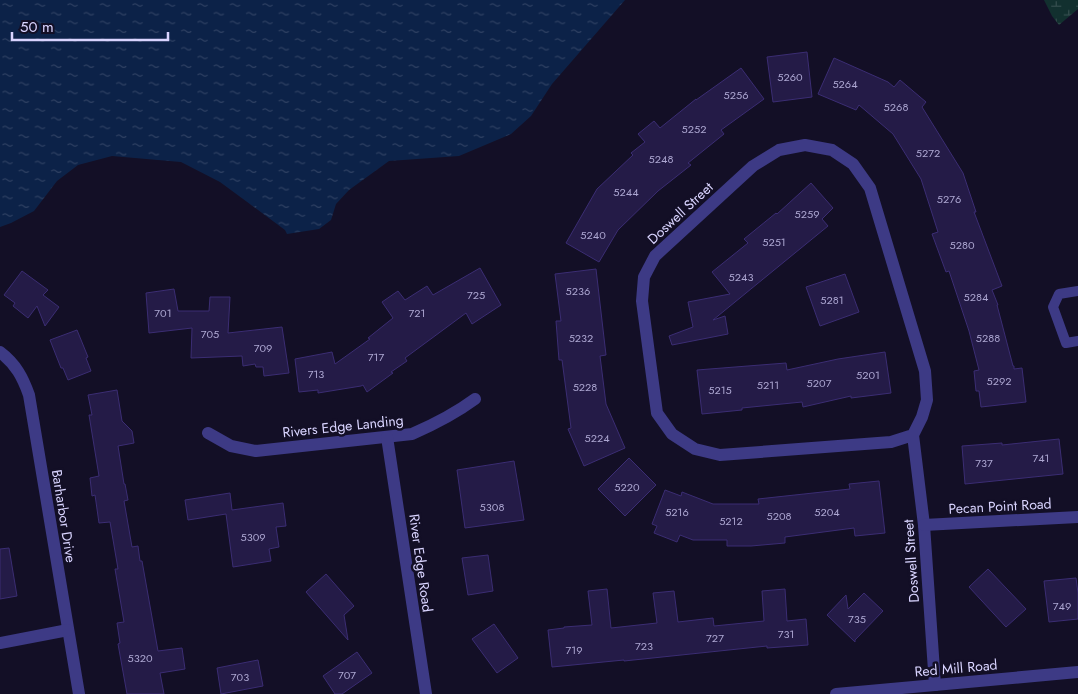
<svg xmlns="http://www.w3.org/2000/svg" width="1078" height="694" viewBox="0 0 1078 694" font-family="Jost,sans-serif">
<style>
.wetland{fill:url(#wetland-marsh)}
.water{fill:url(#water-ripples)}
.building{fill:#241b47;stroke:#3b2d73}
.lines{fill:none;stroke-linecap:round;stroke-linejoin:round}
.service{stroke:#3d3a85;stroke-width:10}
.minor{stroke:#3d3a85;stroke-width:12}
.labels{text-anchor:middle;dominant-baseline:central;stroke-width:5;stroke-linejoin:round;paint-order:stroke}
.number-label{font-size:11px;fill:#aca6d1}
.street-label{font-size:14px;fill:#d9d4ff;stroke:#130f26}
</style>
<defs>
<pattern id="wetland-marsh" width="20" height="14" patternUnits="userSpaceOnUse" patternTransform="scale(1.25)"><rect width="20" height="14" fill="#12302f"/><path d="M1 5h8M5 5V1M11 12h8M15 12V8" fill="none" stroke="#344d4e"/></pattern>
<pattern id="water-ripples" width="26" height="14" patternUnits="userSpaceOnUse" patternTransform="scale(1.25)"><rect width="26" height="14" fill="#0c2248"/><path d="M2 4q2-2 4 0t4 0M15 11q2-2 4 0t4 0" fill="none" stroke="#2f4163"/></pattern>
</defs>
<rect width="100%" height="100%" fill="#130f26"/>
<polygon class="wetland" points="1044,0 1078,0 1078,9 1059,25 1052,16"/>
<polygon class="water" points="0,0 625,0 552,84 531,116 511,134 459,156 389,161 349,190 336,204 331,220 319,229 287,234 285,230 220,182 181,162 112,156 78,165 57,181 34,211 11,223 0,227"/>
<g class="building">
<polygon points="807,52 812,97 773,102 767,57"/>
<polygon points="834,58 888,82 894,87 900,80 926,102 922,107 963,173 976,212 974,212 1002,286 992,290 998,305 997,305 1013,366 1014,366 1014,369 1022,368 1026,402 981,407 979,391 976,391 974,371 979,370 969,331 949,271 946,272 932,234 938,232 921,179 893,134 859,105 856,110 818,94"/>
<polygon points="741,68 764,99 721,130 724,134 688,163 691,165 658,191 618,230 599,262 566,243 597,189 633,155 631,153 645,142 638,134 654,121 660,128 696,99 696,100"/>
<polygon points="811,183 833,208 822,219 828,226 713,320 725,316 728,334 672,345 669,336 693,327 688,302 730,294 712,272 748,243 744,239 776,213 777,214"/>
<polygon points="480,268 501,305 472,324 466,313 405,358 407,361 391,372 393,373 367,392 363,385 361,386 318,393 318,390 299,392 295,359 332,352 335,364 370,339 368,338 393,318 382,302 398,291 405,300 427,286 433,295"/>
<polygon points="596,269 606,355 600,356 606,404 625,448 584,466 568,429 571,428 562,360 559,360 556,321 561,321 555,274"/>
<polygon points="22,271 48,290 43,295 59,307 45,326 37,306 28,318 13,306 15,303 4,295"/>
<polygon points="845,274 859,312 820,326 806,287"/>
<polygon points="174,289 178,311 209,311 210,297 230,297 228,333 282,327 289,373 264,376 263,367 256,367 255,364 243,366 242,356 191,358 192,328 149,333 146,293"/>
<polygon points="77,330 88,357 86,358 91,371 68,380 63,368 61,368 50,340"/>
<polygon points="885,352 891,393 851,398 851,396 803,407 802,402 742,408 742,410 702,414 697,370 786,363 787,370 838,359"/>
<polygon points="117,390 122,421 132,431 134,443 118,446 124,484 125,484 128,500 124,501 132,547 138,546 140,561 142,561 158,651 182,648 185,669 160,673 164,694 127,694 118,644 120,643 117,623 124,622 115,569 118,569 110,522 99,523 95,495 92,496 90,478 99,476 89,415 92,415 88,395"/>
<polygon points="1059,439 1063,474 965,484 962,446 1002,443 1002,445"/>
<polygon points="629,458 656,485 625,516 598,489"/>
<polygon points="514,461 524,520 465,528 457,470"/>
<polygon points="879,481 885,533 855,536 854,528 785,537 785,543 751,546 727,546 727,540 693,540 680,535 677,542 654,533 657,526 652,524 665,490 681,496 682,492 713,504 759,504 758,499 850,489 849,484"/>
<polygon points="230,493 232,510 283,503 286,526 276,527 279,547 269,549 271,561 233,567 226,514 188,520 185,500"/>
<polygon points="9,548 17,596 0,599 0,549"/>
<polygon points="488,555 493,591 468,595 462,558"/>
<polygon points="988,569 1026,609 1006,627 969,587"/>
<polygon points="326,574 354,606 344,615 348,640 306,592"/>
<polygon points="1076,578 1078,593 1078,619 1049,622 1044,581"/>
<polygon points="607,589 611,628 657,623 653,593 674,591 678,622 713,618 714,626 764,621 762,591 785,589 787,621 806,619 808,645 767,648 767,646 624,661 624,660 552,667 548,630 564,628 564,627 592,625 588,591"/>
<polygon points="864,593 883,611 855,640 855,642 827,615 846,595 848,609"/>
<polygon points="494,624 518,658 497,673 472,639"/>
<polygon points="357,652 372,673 342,694 335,694 323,676"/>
<polygon points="258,660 263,686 221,694 217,668"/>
</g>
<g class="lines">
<polyline class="service" points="1078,291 1059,294 1053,307 1066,343 1078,341"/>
<g class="minor">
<path d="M0,352c16,12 23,26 29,43l50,299"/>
<path d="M208,433l23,13 25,5 156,-17c23,-10 44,-21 63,-35"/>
<polyline points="913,435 891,442 720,455 695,449 672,434 657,413 642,301 644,277 655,256 753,166 779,150 805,145 832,150 853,164 870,188 925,371 927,400 922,417 913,435 924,525 935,685"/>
<polyline points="387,437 426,694"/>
<polyline points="924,525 1078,517"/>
<polyline points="0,643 68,630"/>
<polyline points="836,694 1078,672"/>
</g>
</g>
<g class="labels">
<g class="number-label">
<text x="790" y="77">5260</text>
<text x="845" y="84">5264</text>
<text x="736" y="95">5256</text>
<text x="896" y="107">5268</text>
<text x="694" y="129">5252</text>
<text x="928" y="153">5272</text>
<text x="661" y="159">5248</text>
<text x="626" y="192">5244</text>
<text x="949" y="199">5276</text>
<text x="807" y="214">5259</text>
<text x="593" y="235">5240</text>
<text x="774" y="242">5251</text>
<text x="962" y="245">5280</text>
<text x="741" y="277">5243</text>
<text x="578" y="291">5236</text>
<text x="476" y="295">725</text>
<text x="976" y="297">5284</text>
<text x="832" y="300">5281</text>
<text x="163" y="313">701</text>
<text x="417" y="313">721</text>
<text x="210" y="334">705</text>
<text x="581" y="338">5232</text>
<text x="988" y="338">5288</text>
<text x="263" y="348">709</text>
<text x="376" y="357">717</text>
<text x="316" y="374">713</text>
<text x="868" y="375">5201</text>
<text x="999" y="381">5292</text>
<text x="819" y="383">5207</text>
<text x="768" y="385">5211</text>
<text x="585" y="387">5228</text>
<text x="720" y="390">5215</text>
<text x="597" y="438">5224</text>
<text x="1041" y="458">741</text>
<text x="984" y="463">737</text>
<text x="627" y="487">5220</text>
<text x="492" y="507">5308</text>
<text x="677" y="512">5216</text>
<text x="827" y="512">5204</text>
<text x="779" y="516">5208</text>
<text x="731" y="521">5212</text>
<text x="253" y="537">5309</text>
<text x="1062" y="606">749</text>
<text x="857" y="619">735</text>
<text x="786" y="634">731</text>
<text x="715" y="638">727</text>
<text x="644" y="646">723</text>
<text x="574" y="650">719</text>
<text x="140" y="658">5320</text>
<text x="347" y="675">707</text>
<text x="240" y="677">703</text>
</g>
<g class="street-label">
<text transform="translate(680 213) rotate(-43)">Doswell Street</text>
<text transform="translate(343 426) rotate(-6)">Rivers Edge Landing</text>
<text transform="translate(1000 506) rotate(-3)">Pecan Point Road</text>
<text transform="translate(64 516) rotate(81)">Barharbor Drive</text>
<text transform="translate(911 561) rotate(-94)">Doswell Street</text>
<text transform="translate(421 563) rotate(82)">River Edge Road</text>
<text transform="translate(956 668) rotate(-5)">Red Mill Road</text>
</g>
</g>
<path d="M12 32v8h156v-8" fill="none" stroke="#d9d4ff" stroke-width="2.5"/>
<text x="20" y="32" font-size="15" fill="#d9d4ff" stroke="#130f26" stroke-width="4" paint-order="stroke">50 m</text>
</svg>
